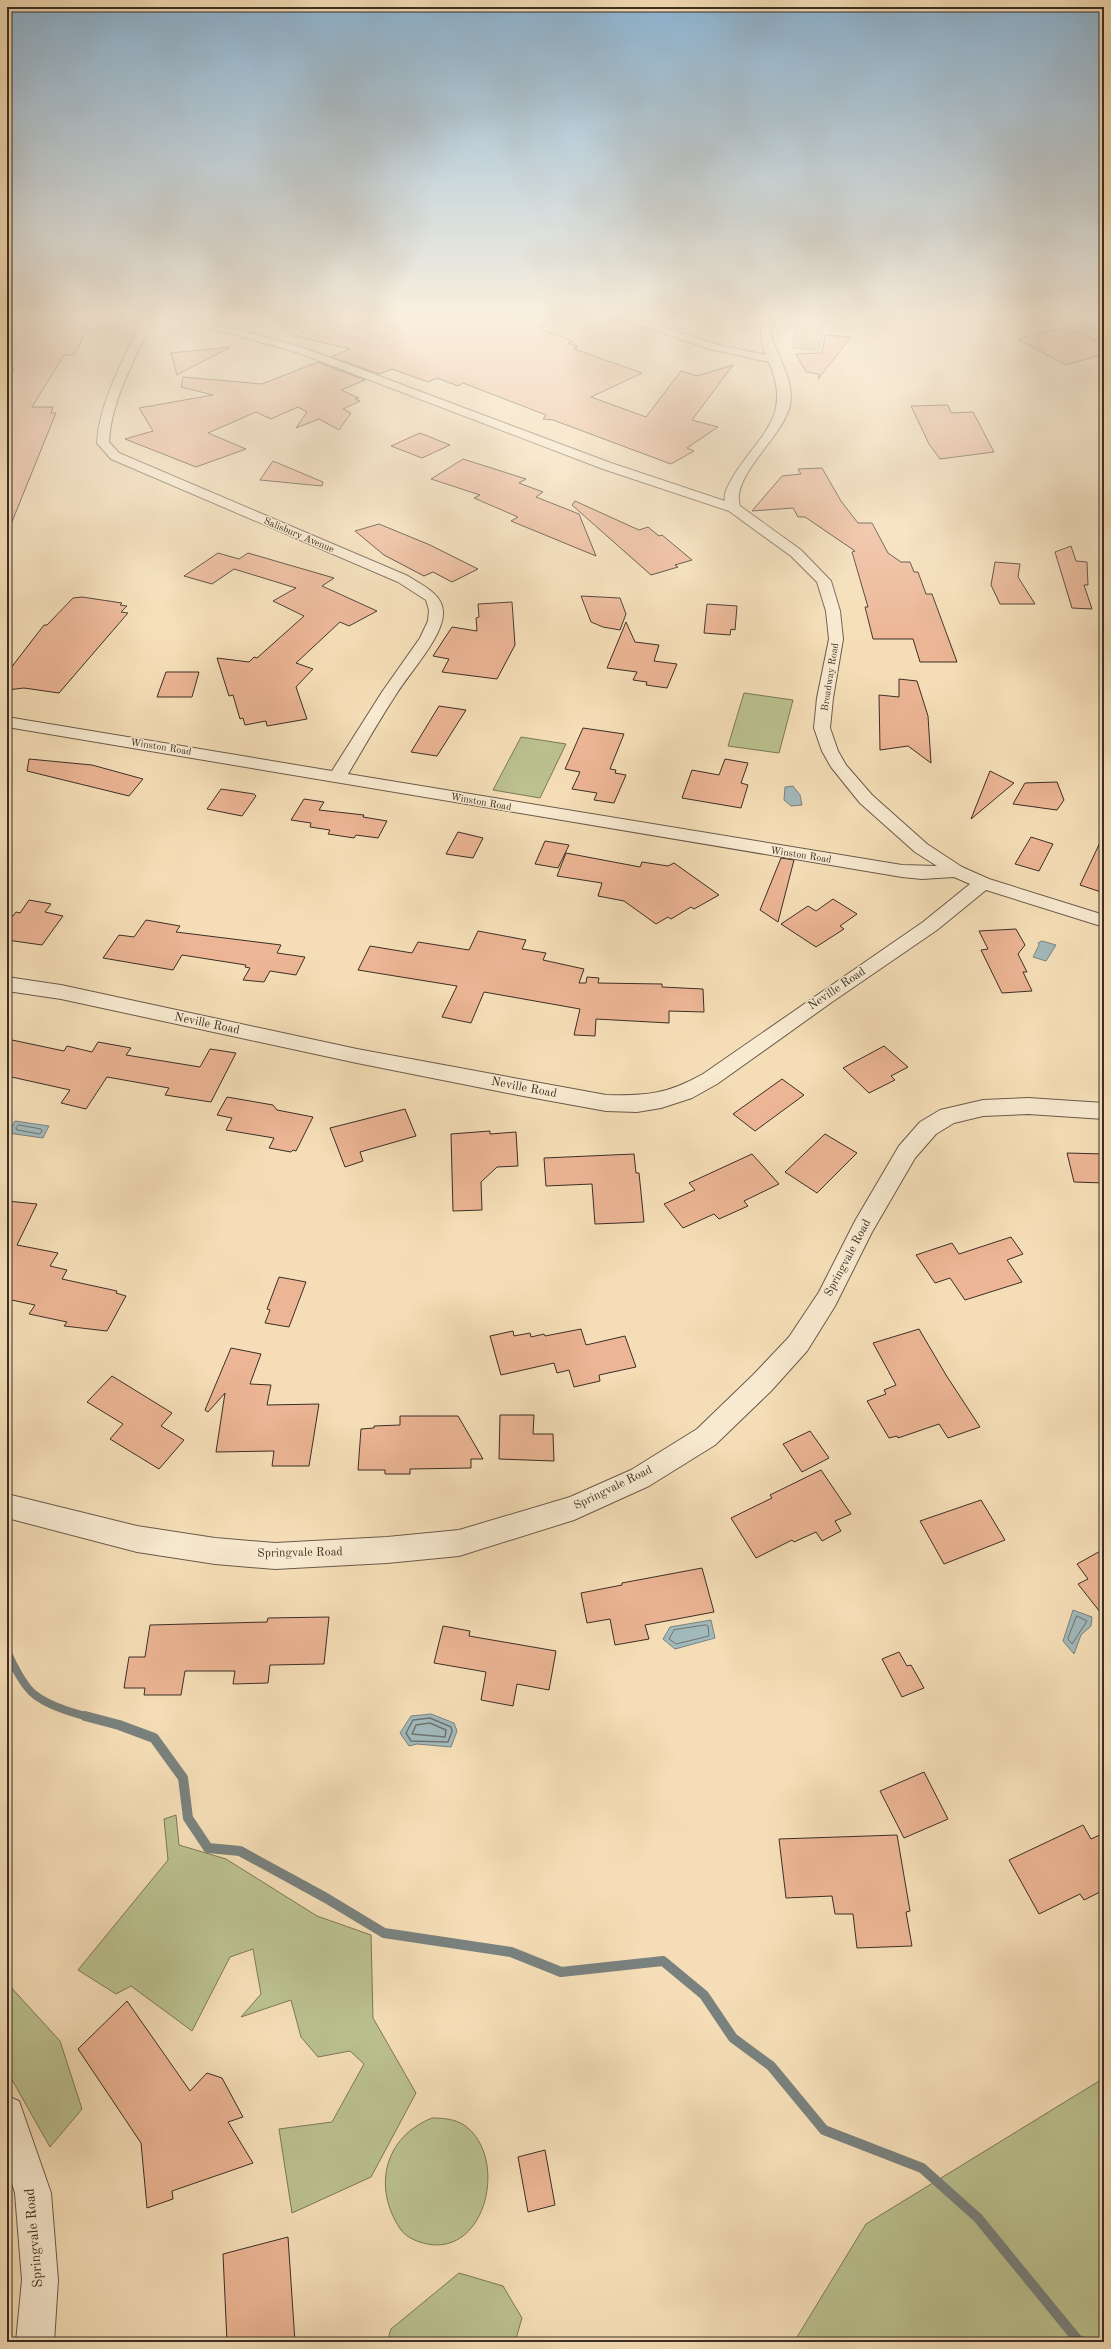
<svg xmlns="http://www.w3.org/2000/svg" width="1111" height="2349" viewBox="0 0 1111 2349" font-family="'Old Standard TT',serif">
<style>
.green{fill:#bbc18f;stroke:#7b785a}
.water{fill:#a2b9bb;stroke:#79827f}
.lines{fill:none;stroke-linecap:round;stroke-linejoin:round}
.shore-far1{stroke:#6e7470;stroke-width:1}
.shore{stroke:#6e7470;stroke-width:1.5}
.stream-far1{stroke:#79827f;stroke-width:8}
.stream{stroke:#79827f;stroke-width:10}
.building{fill:#ecb595;stroke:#3b2f25}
.minor-casing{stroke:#6a5b4a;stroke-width:2}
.minor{fill:#f8ead0;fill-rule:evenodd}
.labels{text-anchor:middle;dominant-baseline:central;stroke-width:3;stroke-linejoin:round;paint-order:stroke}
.far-street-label{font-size:10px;fill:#3b2f25;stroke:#f8ead0}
.street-label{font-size:12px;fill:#3b2f25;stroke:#f8ead0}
.near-street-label{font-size:14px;fill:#3b2f25;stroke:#f8ead0}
</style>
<rect width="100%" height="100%" fill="#f5deb7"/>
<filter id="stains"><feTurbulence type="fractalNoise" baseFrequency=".005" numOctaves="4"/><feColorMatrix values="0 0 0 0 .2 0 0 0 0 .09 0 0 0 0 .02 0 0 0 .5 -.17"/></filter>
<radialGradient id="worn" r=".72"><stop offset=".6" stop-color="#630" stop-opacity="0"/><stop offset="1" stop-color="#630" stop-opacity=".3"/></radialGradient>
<g class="green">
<polygon points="798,325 824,326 819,350 792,348"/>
<polygon points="744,693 793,700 779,753 728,746"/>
<polygon points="521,737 566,744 540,798 493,790"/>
<polygon points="176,1815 179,1845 226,1859 317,1916 371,1935 373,2018 416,2093 371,2177 292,2213 279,2129 332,2122 364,2064 350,2051 318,2057 301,2037 291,2000 241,2017 261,1994 253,1949 230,1957 192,2031 131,1986 116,1994 78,1970 168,1860 164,1819"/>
<polygon points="7,1983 60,2041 82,2109 50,2147 7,2071"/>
<polygon points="1104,2078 1104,2342 794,2342 866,2224"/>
<path d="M432,2118c11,0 23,1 32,7 45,31 23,131 -37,119 -9,-2 -20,-6 -26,-14 -29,-42 -17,-93 31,-112z"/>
<polygon points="459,2273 503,2286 522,2318 515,2342 387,2342 391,2329"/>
</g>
<g class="water">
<polygon points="793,786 800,795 802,805 791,806 784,800 785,787"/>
<polygon points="1042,941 1056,945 1046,961 1033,957 1039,945 1038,943"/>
<polygon points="15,1121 49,1126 43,1138 8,1133"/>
<polygon points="1073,1610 1092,1617 1091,1626 1081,1635 1074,1654 1063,1641"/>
<polygon points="711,1620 715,1638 675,1649 663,1639 670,1627"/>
<polygon points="431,1714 454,1723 457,1731 451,1747 417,1744 409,1746 400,1733 411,1716"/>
</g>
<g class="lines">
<g class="shore-far1">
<polygon points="19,1125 41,1129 42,1131 40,1134 17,1130 16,1128"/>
<polygon points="1077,1616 1087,1621 1072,1644 1068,1639"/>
<polygon points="706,1625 708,1626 709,1636 676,1644 669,1639 674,1630"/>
</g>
<g class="shore">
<polygon points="430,1718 451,1727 452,1731 448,1742 411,1741 406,1733 413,1720"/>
<polygon points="430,1723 446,1730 445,1737 412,1734 416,1725"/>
</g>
<path class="stream-far1" d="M7,1651c5,12 17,36 28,44 13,10 38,18 54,22"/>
<polyline class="stream" points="85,1716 119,1725 154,1738 183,1778 188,1818 208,1848 240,1851 326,1898 384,1933 511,1952 561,1972 663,1961 704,1995 733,2038 771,2066 824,2130 922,2168 978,2218 1077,2339 1084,2342"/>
</g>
<g class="building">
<polygon points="273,315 433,315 444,318 453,315 498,315 515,320 519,319 547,326 540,329 573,341 568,343 577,346 575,347 578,347 574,349 642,373 591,397 646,417 681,371 697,376 733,365 692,420 718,427 687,448 694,451 671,464 553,420 543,419 546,415 463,383 458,386 437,378 428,382 392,369 379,374 331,357 350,349 295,336 305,330 272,322"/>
<polygon points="93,316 77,350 74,355 64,355 32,407 53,407 51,413 56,413 7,534 7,386 12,379 8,379 14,369 7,367 7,317"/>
<polygon points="1066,327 1104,344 1104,354 1066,365 1017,339"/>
<polygon points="825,335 851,337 818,379 819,374 806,372 796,354 822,353"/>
<polygon points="229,347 229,348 177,375 171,353"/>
<polygon points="318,362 365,380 341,390 359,398 355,399 360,401 343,409 351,413 339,430 319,419 296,428 307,412 298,407 271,419 256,412 208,433 246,449 196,467 125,439 153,431 139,408 213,395 181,387 183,377 262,384"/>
<polygon points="948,405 951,413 973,412 994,452 940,459 929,444 911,406"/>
<polygon points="420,433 450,445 422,458 391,446"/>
<polygon points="463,459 526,479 519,483 543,492 536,497 579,514 596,556 511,521 518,517 474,498 480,495 431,479"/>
<polygon points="273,461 323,482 322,486 260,480"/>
<polygon points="822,468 841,501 858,523 872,523 888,553 901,562 910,562 914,572 918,572 926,594 932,594 957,662 920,662 913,639 873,639 865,607 868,607 852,552 855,551 805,517 798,517 793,508 752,511 782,476 801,474 798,469"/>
<polygon points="575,501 639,530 648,527 659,536 662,535 692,560 675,565 678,567 651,575 572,505"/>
<polygon points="379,524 430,545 478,569 452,582 433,572 424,576 384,555 355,531"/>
<polygon points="1071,546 1076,561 1087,562 1088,585 1084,585 1092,609 1072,608 1055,552"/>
<polygon points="218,553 239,559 248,553 334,578 322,586 377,611 349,626 340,622 296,663 313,669 296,687 307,719 267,726 266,721 245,725 243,718 240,719 233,695 229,696 217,658 249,662 254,657 257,658 304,616 273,601 296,588 234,569 212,584 184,576"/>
<polygon points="995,562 1020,564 1018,577 1035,604 1000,604 991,585"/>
<polygon points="581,596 620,598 626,614 620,630 603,627 591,622"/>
<polygon points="82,597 122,603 120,605 127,606 121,612 128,613 59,693 24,688 7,690 7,673 44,625 47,625 73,598"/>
<polygon points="512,602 515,645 497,679 442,672 449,659 433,656 452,627 477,631 476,618 479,617 478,604"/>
<polygon points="707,604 737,606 735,630 731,629 730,635 704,633"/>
<polygon points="626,622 635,642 659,645 654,661 677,664 667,688 646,685 647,682 633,680 637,672 607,668"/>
<polygon points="166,672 199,672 192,697 157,697"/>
<polygon points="899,679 917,681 928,716 931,763 908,746 880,750 879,695 899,697"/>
<polygon points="439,706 466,710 437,756 411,752"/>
<polygon points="583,728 624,734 610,769 616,770 615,773 626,775 614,803 594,800 597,793 572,789 580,772 565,769"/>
<polygon points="29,759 92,765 143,779 129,796 27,771"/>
<polygon points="725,759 748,763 741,783 748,785 741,808 682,798 692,770 719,775"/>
<polygon points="990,771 1014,783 971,819"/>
<polygon points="1057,782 1064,800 1057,810 1013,804 1025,783"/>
<polygon points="221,789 254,794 256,796 242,816 207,809"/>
<polygon points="304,799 324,802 319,810 364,815 363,817 387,821 378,838 356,835 354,838 328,834 330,830 310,827 311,823 291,820"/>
<polygon points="458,832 483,838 473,858 446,854"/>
<polygon points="1104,834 1104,893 1080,885"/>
<polygon points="1031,837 1053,844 1039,871 1015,864"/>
<polygon points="545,841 569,845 558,868 535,864"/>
<polygon points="566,853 640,867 642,862 668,866 674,863 719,895 694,909 691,907 671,919 668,917 656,924 624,901 598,896 602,883 557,876"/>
<polygon points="781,858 794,860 778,922 760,910"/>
<polygon points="833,899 857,914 840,926 844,929 816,947 781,924 808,906 816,911"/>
<polygon points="29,900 51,904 45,912 63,916 42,945 7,940 7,915 13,916 16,912 20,913"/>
<polygon points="146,920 180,926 176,932 281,945 277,953 305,957 296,975 270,971 264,982 243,980 250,968 245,967 246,965 182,955 173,970 103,958 119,935 134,937"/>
<polygon points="1016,929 1025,945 1018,954 1027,972 1023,972 1032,991 1002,993 981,950 988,949 979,931"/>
<polygon points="478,931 526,940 522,949 546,953 543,960 584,969 579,983 586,983 587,977 599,978 598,983 662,984 662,987 703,989 704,1012 669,1011 669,1023 596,1019 595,1036 574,1035 580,1009 484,992 471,1023 442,1017 457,986 358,970 370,946 412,953 418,942 469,950"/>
<polygon points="12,1040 64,1051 67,1046 92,1052 98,1042 131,1048 126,1055 200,1067 210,1049 236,1053 211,1102 165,1095 169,1088 107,1077 86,1109 61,1103 70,1090 7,1076 7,1047"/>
<polygon points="884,1046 908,1067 891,1076 895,1080 869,1093 843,1068"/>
<polygon points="782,1079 804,1095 755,1131 733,1114"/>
<polygon points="227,1097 273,1105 277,1110 313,1117 296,1151 293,1150 291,1152 269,1148 274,1138 226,1130 232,1118 217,1115"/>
<polygon points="405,1109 416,1136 360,1152 363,1161 345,1167 330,1128"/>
<polygon points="490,1131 490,1134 516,1132 518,1166 497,1167 481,1182 482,1210 453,1211 451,1134"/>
<polygon points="825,1134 857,1153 817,1193 785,1172"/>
<polygon points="1067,1153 1104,1154 1104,1183 1074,1182"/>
<polygon points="634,1154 636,1173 639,1173 644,1222 595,1224 592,1184 546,1186 544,1158"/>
<polygon points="752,1154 779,1184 744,1201 748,1206 719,1219 714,1214 683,1228 664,1204 695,1190 689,1183"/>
<polygon points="7,1201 37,1204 17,1245 58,1253 50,1266 67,1270 62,1279 117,1291 116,1293 126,1296 107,1331 64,1326 67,1322 29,1314 35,1305 7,1299"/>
<polygon points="1011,1237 1023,1254 1007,1260 1022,1282 965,1300 950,1278 935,1283 916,1255 952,1243 959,1254"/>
<polygon points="279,1277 306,1282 289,1327 265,1323 270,1310 267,1309"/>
<polygon points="581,1329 586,1345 625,1336 636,1367 599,1375 600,1381 574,1387 569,1370 557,1373 554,1363 501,1375 490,1336 513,1331 514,1336 530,1333 531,1337 544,1334 545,1336"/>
<polygon points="919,1329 946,1375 980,1427 948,1438 939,1424 898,1438 897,1436 889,1438 867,1401 886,1394 884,1390 896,1385 873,1343"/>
<polygon points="231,1348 261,1354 250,1384 271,1385 267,1405 319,1404 309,1466 272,1466 274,1451 216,1452 225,1393 208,1412 205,1410"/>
<polygon points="112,1376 172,1413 161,1426 184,1440 159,1469 110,1439 123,1424 87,1402"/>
<polygon points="500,1415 534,1415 533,1434 553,1434 554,1461 499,1459"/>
<polygon points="400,1416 458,1416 483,1459 471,1459 471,1468 410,1469 410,1474 385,1474 385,1470 358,1470 361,1429 374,1428 374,1426 400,1425"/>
<polygon points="810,1431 829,1458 802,1472 783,1444"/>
<polygon points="821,1470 851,1514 835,1521 841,1531 822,1541 816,1532 794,1542 792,1540 756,1558 731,1518 772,1498 770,1495"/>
<polygon points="981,1500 1005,1540 944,1564 920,1521"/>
<polygon points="1104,1549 1104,1617 1078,1584 1088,1579 1077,1564"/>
<polygon points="702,1568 714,1612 645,1625 649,1639 615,1645 610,1619 587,1623 581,1593 622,1585 622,1583"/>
<polygon points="329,1617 324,1664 270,1665 268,1683 233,1684 235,1671 185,1671 181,1695 144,1695 145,1688 124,1688 129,1657 145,1657 150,1625 267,1622 268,1618"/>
<polygon points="443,1626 470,1631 469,1636 556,1651 549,1690 517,1684 513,1706 481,1700 486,1672 434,1663"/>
<polygon points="899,1652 907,1666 911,1665 924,1688 902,1697 882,1659"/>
<polygon points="924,1772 948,1819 904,1838 880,1791"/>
<polygon points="1083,1825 1091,1839 1104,1833 1104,1890 1084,1900 1080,1894 1039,1914 1009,1860"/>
<polygon points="897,1835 910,1911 906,1912 912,1946 857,1948 853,1914 835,1914 832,1896 786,1898 779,1839"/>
<polygon points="127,2001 190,2091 207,2073 222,2078 243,2117 228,2122 253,2163 172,2191 173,2199 147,2208 141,2143 78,2049"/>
<polygon points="545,2150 555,2205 528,2212 518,2157"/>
<polygon points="288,2237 295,2342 227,2342 223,2254"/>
</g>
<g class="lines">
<defs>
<g id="minor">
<path d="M144,315h10c-16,40 -43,83 -45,127l10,11 289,123c13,9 34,17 35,35 2,24 -33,61 -46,82 -17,26 -33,54 -49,81l554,91 35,1 -22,-14 -55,-49 -29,-36 -9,-16 -8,-23 3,-30 12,-59 -3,-28 -9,-29 -26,-26 -62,-45 -126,-42 -304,-116 -128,-36 -1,-2h16l121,34 304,114 114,38c-2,-9 5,-18 9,-26 28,-43 58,-59 35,-113l-59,-13 -100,-34h15l93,30 48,10c-6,-17 -9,-27 4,-40h11l-9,10 -2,7c6,23 25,48 20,73 -6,31 -60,71 -50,101l61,44 30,31 9,30 3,28 -10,59 -3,30 8,23 8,14 26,30 55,49 35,23 27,12 115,36v12l-118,-37 -49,40 -105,72 -115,82 -25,14 -31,10 -24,4 -31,-1 -88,-16 -161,-32 -296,-64 -54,-8v-14l54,8 296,64 249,46c41,1 61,-1 97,-21l220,-152 47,-38 -16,-7 -32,2 -20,-2 -895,-150v-10l325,54 50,-79 38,-54 8,-17 1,-11 -3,-10 -28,-18 -287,-123 -14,-16c2,-42 30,-90 47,-128z"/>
<polygon points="1069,315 1082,315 1104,324 1104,331 1070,317"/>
<polygon points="1028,1098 1104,1103 1104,1119 1028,1114 983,1116 954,1123 936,1134 915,1158 872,1232 835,1306 807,1351 771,1391 715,1445 649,1486 574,1520 459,1556 387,1563 275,1569 215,1564 137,1552 7,1518 7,1494 137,1526 215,1538 275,1543 387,1537 459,1530 570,1497 631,1470 697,1429 753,1375 789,1337 819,1292 855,1221 899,1146 920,1122 940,1110 983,1100"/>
<polygon points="7,2096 19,2101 51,2193 58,2280 54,2342 16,2342 22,2280 15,2193 7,2167"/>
</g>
</defs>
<use href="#minor" class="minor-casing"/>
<use href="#minor" class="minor"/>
</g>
<linearGradient id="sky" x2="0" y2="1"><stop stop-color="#8cb6d6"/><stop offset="0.49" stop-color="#faf0df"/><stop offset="1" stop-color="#faf0df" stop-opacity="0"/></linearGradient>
<rect width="1111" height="644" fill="url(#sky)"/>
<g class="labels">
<g class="far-street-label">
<text transform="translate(299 535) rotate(23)">Salisbury Avenue</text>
<text transform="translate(830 677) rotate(-81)">Broadway Road</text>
<text transform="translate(161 747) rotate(9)">Winston Road</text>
<text transform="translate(481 802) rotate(10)">Winston Road</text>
<text transform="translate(801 855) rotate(9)">Winston Road</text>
</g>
<g class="street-label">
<text transform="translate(837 989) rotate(-34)">Neville Road</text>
<text transform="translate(207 1024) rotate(12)">Neville Road</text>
<text transform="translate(524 1088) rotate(11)">Neville Road</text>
<text transform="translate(848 1258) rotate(-62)">Springvale Road</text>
<text transform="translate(613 1488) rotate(-26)">Springvale Road</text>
<text transform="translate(300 1553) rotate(-1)">Springvale Road</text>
</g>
<g class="near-street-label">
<text transform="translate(34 2238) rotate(-95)">Springvale Road</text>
</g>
</g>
<rect width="1111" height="2349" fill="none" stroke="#f5deb7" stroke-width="24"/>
<rect x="8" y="8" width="1095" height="2333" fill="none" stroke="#3b2f25" stroke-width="2"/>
<rect x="12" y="12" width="1087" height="2325" fill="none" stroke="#3b2f25"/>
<rect width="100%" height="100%" filter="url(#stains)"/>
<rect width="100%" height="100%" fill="url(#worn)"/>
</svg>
